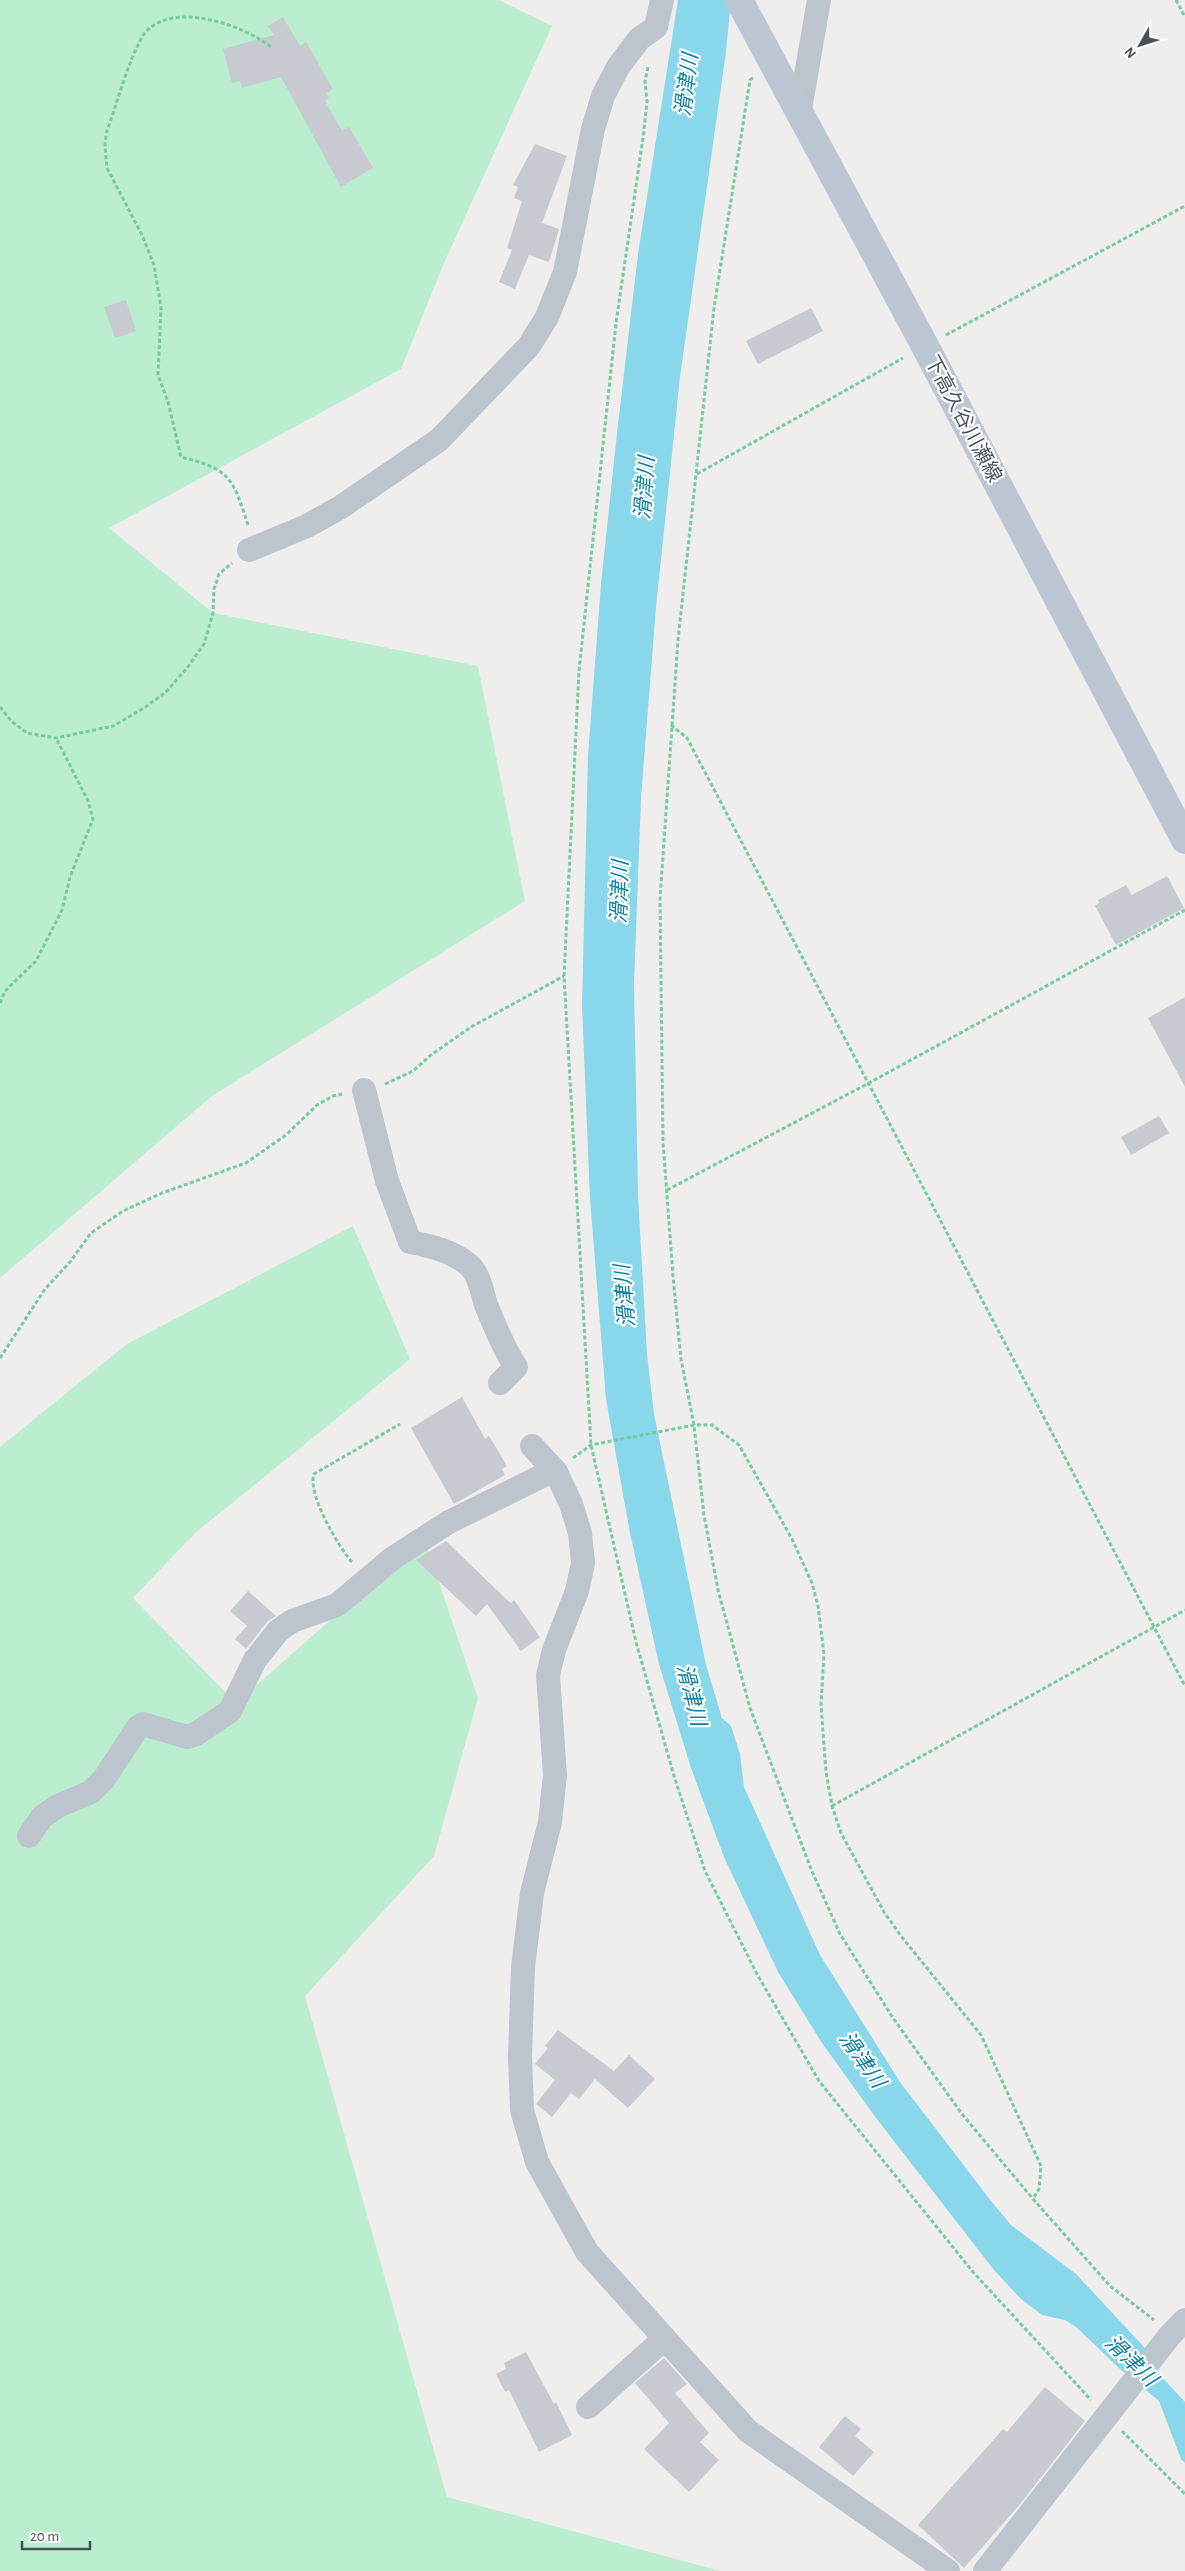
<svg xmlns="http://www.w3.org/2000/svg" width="1185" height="2571" viewBox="0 0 1185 2571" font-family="'Alegreya Sans','Noto Sans JP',sans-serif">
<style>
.green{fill:#bbeecf}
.water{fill:#88d7eb}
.building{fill:#c7cad0}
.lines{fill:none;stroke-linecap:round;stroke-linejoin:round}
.path{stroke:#74cca0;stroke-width:3;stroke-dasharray:4 2.5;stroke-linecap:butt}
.minor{stroke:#bcc5cd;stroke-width:24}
.secondary{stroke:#bbc6d2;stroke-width:28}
.labels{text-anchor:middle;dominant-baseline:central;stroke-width:4.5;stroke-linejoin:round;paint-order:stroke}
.street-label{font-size:20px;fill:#46515b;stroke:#fff}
.water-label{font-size:21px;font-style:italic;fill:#0d81a0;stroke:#fff}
</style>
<rect width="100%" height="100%" fill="#f0eded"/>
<g class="green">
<polygon points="0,0 499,0 552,26 444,263 401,369 109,528 213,613 478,666 525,901 212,1096 0,1278"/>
<polygon points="353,1226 410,1359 195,1533 133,1598 236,1703 424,1538 478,1698 434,1856 305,1996 447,2497 720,2571 0,2571 0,1447 127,1344"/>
</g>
<polygon class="water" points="678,0 731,0 726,52 680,377 656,607 641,798 634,983 638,1195 647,1354 654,1414 706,1665 722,1718 731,1726 740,1754 744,1787 820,1955 900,2082 991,2201 1011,2225 1076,2274 1158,2362 1157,2372 1185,2402 1185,2463 1181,2459 1159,2401 1119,2368 1076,2327 1065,2320 1042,2315 1021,2299 994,2270 876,2118 822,2043 778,1972 724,1857 691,1768 659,1664 630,1533 606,1399 590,1198 582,1006 588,756 601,584 617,433 638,254"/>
<g class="building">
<polygon points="283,17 300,46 306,42 333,89 326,93 329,98 325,101 342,131 349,127 373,168 341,187 281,77 242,88 240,81 232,83 223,49 274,35 268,26"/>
<polygon points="535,144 567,156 542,223 559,229 549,262 529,255 515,289 499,282 512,250 507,248 522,201 514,198 518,187 513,185"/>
<polygon points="126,300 136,331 115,338 104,307"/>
<polygon points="811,308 823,331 758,364 746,341"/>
<polygon points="1167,876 1184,908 1116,945 1095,906 1099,903 1098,900 1126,885 1132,895"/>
<polygon points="1185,997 1185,1087 1148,1018"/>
<polygon points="1159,1116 1169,1133 1131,1155 1121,1137"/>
<polygon points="462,1397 485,1439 489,1436 507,1466 502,1469 505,1475 454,1504 411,1428"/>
<polygon points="446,1541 504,1597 511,1603 514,1600 540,1637 521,1651 487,1604 476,1616 416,1560"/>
<polygon points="248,1591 276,1616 267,1622 246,1649 235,1639 247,1626 230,1611"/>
<polygon points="558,2030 614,2071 629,2055 655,2079 628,2108 595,2079 579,2099 571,2093 552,2117 536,2104 555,2080 535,2064 548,2048 545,2046"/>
<polygon points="526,2352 554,2404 556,2402 572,2435 539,2452 509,2390 505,2392 496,2374 506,2369 504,2363"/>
<polygon points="664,2358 687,2384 675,2393 709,2433 700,2442 719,2460 689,2492 644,2449 669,2423 635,2383"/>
<polygon points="1045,2387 1085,2421 1021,2503 964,2568 918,2525 1003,2429 1007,2432"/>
<polygon points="845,2416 861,2429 855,2436 874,2452 853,2476 819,2447"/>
</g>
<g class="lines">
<g class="path">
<polyline points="1176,0 1185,17"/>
<polyline points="648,67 645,81 647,102 643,138 616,323 579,671 564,976 591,1445 636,1642 674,1776 705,1871 757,1974 819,2081 973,2272 1091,2400"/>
<polyline points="753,78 750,80 714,308 678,640 660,899 663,1142 673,1276 681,1359 694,1425 704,1515 718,1590 750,1708 811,1869 840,1934 893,2018 962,2114 1033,2199 1110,2286 1154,2320"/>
<polyline points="946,335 1185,206"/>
<polyline points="697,474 903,358"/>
<path d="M248,525c-15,-46 -17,-56 -67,-68l-13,-55 -10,-27 3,-68 -7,-42 -12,-30 -35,-67 -2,-21 1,-13c11,-30 22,-74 38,-100 27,-34 98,-10 127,13"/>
<polyline points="0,707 11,721 27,733 56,738 113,726 144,708 166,692 187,668 204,644 213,613 214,589 219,574 232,563"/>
<polyline points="671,725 687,738 1185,1686"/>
<polyline points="0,1003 5,991 36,961 62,910 70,877 93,819 88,801 56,738"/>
<polyline points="385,1084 413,1071 431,1055 471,1027 564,976"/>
<polyline points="667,1190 869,1083 1185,910"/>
<polyline points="0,1358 45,1289 70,1262 91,1233 123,1211 162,1193 246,1163 286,1135 317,1105 333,1096 342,1094"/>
<polyline points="573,1458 591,1445 694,1425 712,1425 739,1445 792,1539 812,1583 818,1606 824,1654 821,1705 826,1772 832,1806 841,1833 884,1912 901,1936 981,2035 1041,2166 1039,2189 1033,2199"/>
<path d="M352,1562c-14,-16 -45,-68 -38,-88l86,-50"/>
<polyline points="832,1806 1185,1610"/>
<polyline points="1122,2431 1185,2494"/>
</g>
<g class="minor">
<polyline points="799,115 819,0"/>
<polyline points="249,550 307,526 341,507 439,440 529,346 547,317 565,272 593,129 603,96 618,67 639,39 656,27 662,0"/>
<path d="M364,1090l23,91 23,61c21,4 43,9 60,24 10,10 12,26 16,39 9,21 17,43 30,62l-16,16"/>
<polyline points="532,1446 556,1472 571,1504 580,1533 583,1563 577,1591 554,1650 548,1675 555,1775 550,1822 532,1893 523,1967 520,2057 522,2110 537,2162 587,2252 748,2431 948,2571"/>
<polyline points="29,1836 42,1817 58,1806 91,1792 104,1779 138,1727 143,1724 187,1737 196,1734 230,1711 255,1660 278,1631 292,1621 337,1605 393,1558 449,1522 548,1473 556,1472"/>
<polyline points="588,2407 664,2339"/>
<polyline points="985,2571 1171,2334 1185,2320"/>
</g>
<polyline class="secondary" points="739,0 925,346 1185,840"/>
</g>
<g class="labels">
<g class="street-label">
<text transform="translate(963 419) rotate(62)">下高久谷川瀬線</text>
</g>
<g class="water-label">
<text transform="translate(687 85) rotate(-83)">滑津川</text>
<text transform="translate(645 488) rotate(-86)">滑津川</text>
<text transform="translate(620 892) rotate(-88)">滑津川</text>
<text transform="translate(625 1296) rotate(-95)">滑津川</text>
<text transform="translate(691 1695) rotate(76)">滑津川</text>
<text transform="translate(862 2060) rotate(55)">滑津川</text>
<text transform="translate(1131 2361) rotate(44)">滑津川</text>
</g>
</g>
<g transform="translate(1140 45) rotate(231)" stroke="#ffffff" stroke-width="4" paint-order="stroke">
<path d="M0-4L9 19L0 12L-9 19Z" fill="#46515b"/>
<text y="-8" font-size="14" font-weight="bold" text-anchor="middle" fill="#46515b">N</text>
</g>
<path d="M22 2541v8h68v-8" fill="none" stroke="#46515b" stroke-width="2.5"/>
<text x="30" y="2541" font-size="15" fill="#46515b" stroke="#ffffff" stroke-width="4" paint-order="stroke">20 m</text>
</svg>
